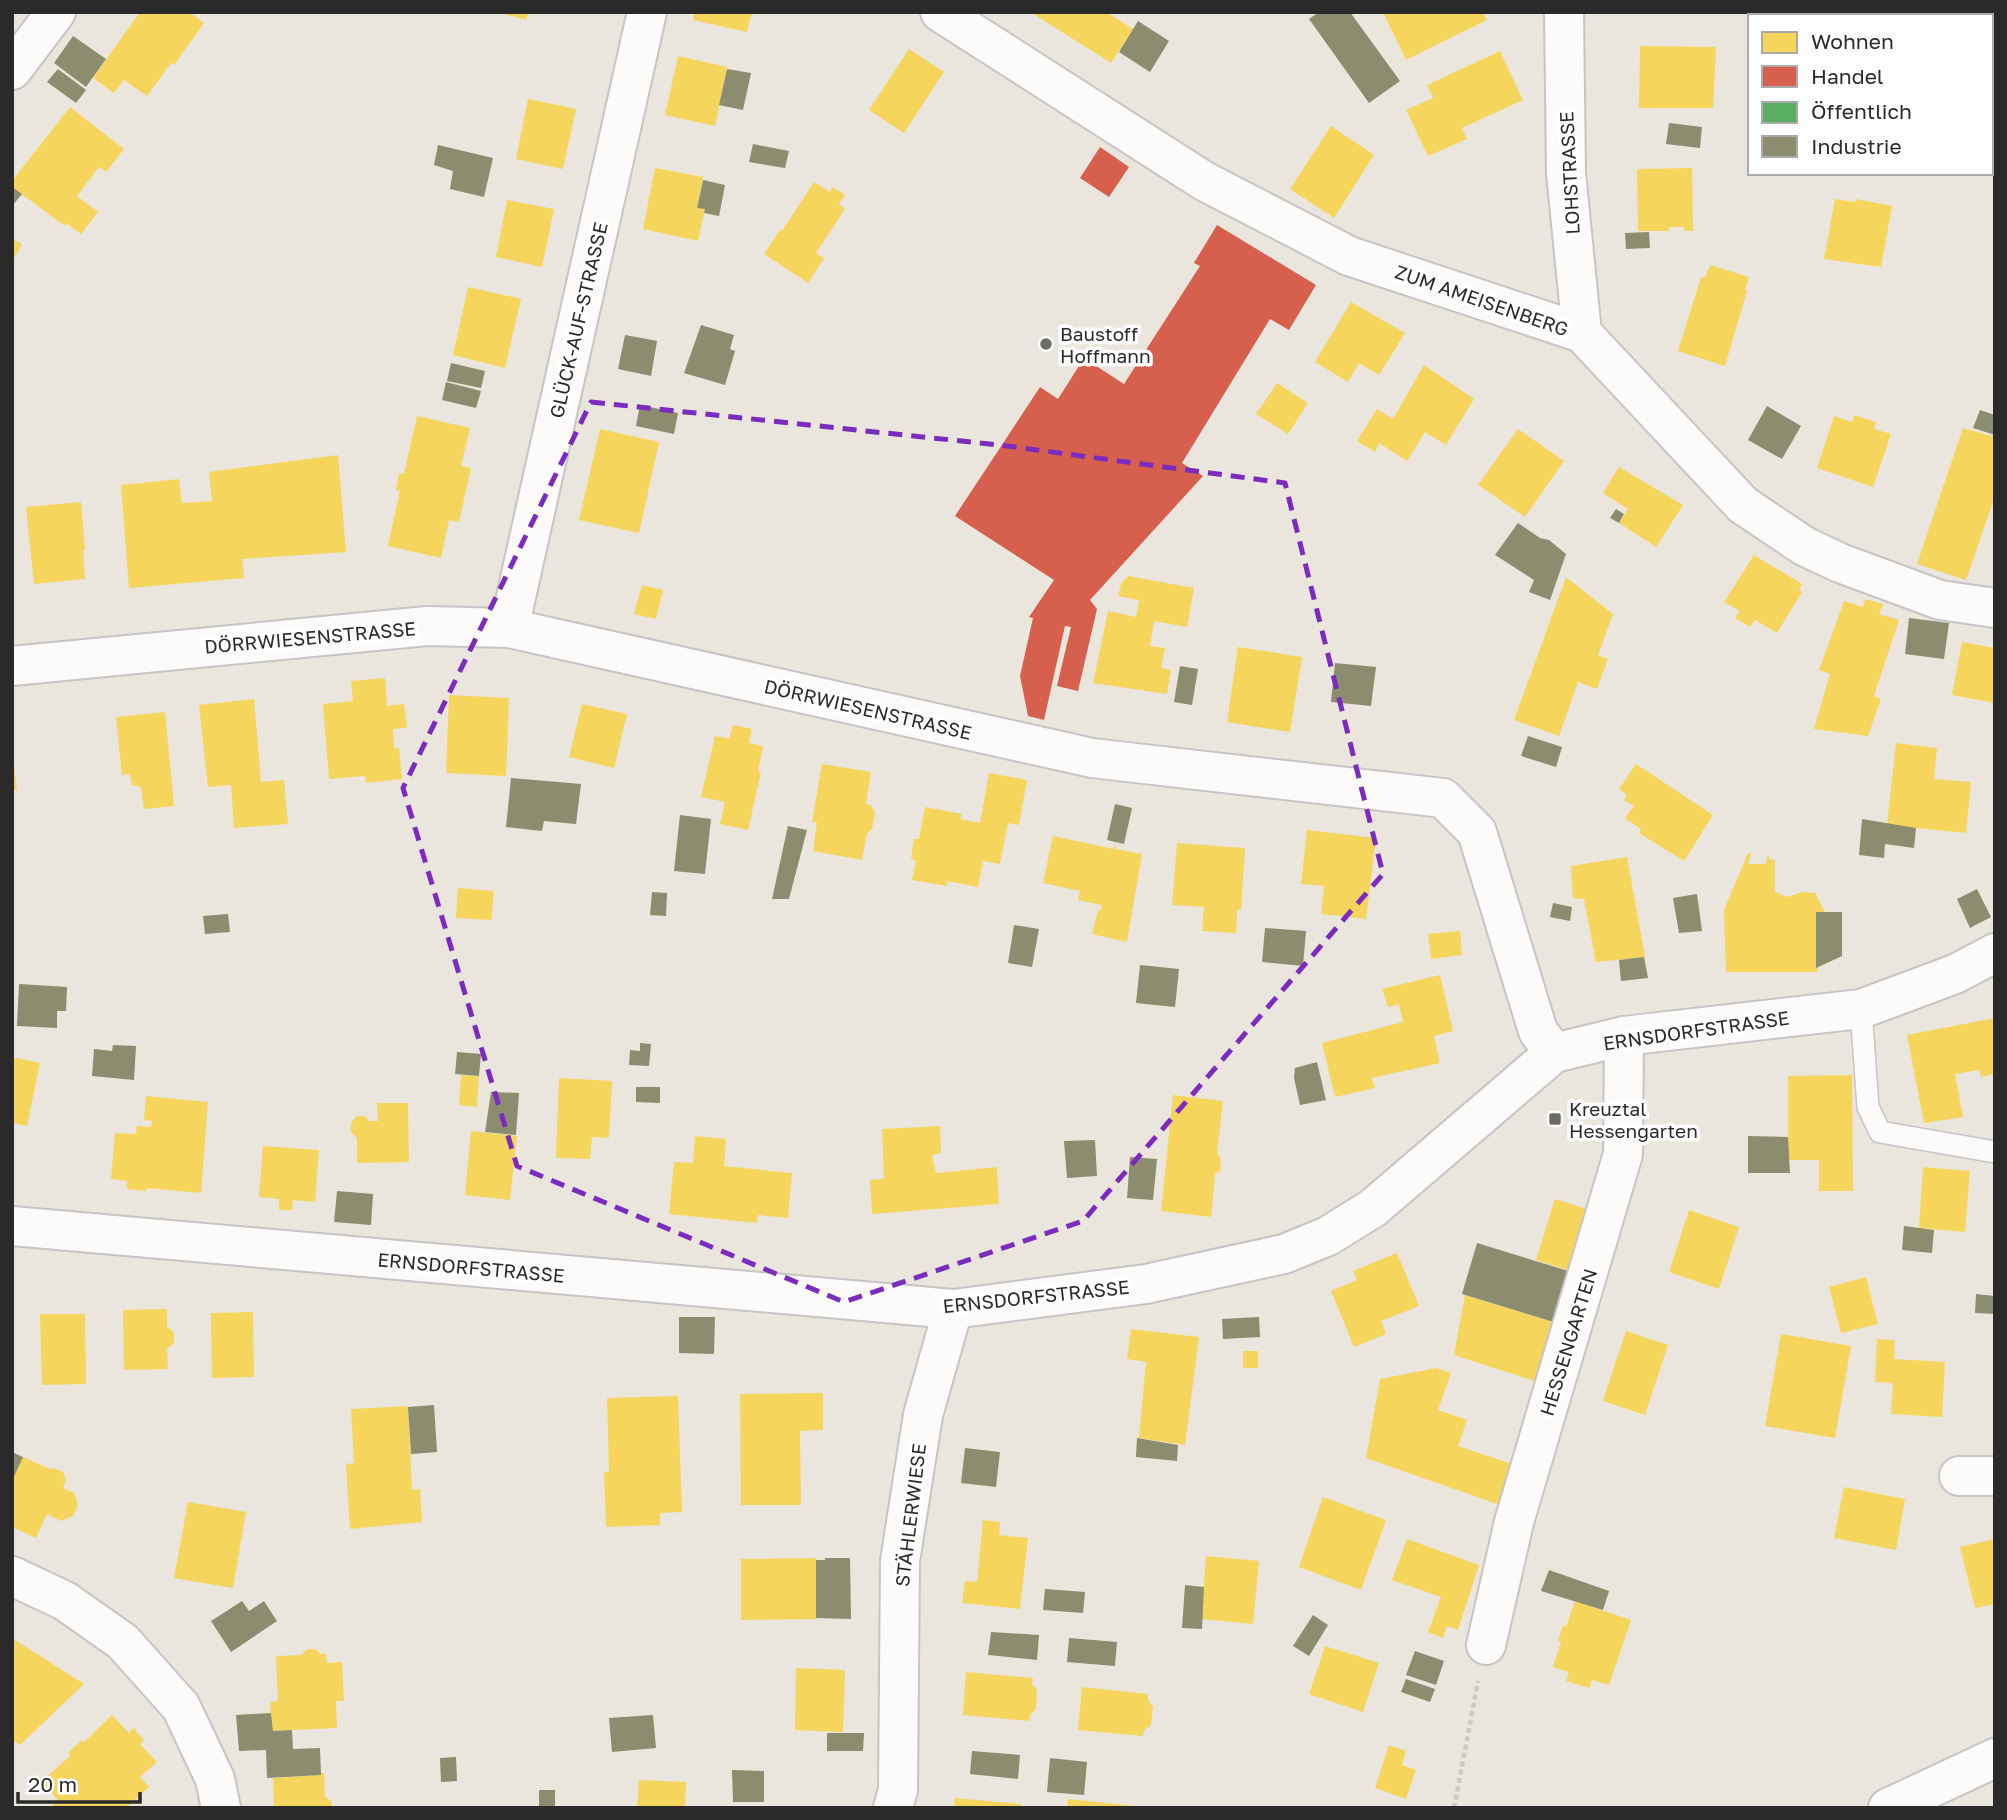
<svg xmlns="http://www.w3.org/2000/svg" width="2007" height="1820" viewBox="0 0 2007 1820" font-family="'Golos Text',sans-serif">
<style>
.homes{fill:#f6d55c}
.shops{fill:#d6604d}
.public{fill:#5aae61}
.industry{fill:#8c8c6e}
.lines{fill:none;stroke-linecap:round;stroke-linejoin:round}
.lane-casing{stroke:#c6c4c5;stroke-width:24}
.street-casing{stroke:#c6c4c5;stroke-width:42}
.path{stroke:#cac9c8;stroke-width:4.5;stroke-dasharray:5 3.5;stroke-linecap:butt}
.lane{stroke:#fcfbfa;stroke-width:21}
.street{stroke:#fcfbfa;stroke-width:38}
.marked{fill:none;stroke:#7b2cbf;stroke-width:5;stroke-dasharray:14 9;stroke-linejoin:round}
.poi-dot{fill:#6d6c69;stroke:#fff;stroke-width:2.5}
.labels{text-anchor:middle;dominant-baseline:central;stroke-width:7;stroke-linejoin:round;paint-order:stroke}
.street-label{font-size:19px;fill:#2a2a2a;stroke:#fff}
.poi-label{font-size:19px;fill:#2a2a2a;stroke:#fff;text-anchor:start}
</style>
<rect width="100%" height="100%" fill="#eae6de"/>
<g class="homes">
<polygon points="140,12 189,12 204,23 174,65 171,63 147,96 124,80 114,93 93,78"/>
<polygon points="497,12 528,12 526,20"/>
<polygon points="695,12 752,12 747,32 693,20"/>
<polygon points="1036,12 1106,12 1133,29 1111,63 1035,15"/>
<polygon points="1383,12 1483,12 1487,20 1406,60"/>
<polygon points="1640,46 1716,47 1713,108 1639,108"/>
<polygon points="909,49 944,72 904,133 869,110"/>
<polygon points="1500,51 1523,100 1462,128 1467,139 1428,156 1406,110 1433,98 1427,85"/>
<polygon points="678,56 727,67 715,126 665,115"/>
<polygon points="528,99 576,109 563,169 516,159"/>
<polygon points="70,107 124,149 106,172 99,167 77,196 98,212 81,234 66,223 65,226 12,187 12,181"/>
<polygon points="1331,126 1374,155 1334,218 1290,189"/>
<polygon points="655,168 703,177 697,208 705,209 698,241 643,229"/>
<polygon points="1692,168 1693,231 1684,231 1684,227 1669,227 1669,231 1638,231 1637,169"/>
<polygon points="814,182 830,192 832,187 845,195 839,204 845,209 816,253 824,258 808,283 764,254 780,230 782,231"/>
<polygon points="1835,199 1855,202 1856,199 1892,206 1881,267 1824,259"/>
<polygon points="507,200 554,209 542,267 496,257"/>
<polygon points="12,239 22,244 12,262"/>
<polygon points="1710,265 1749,277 1745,290 1747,291 1725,366 1678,351 1701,277 1705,278"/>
<polygon points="468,287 521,299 505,368 453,355"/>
<polygon points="1351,302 1405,333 1379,375 1359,363 1348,382 1315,362"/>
<polygon points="1424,365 1474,399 1446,445 1425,432 1407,461 1379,443 1375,452 1357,441 1377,409 1393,419"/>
<polygon points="1277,383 1308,403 1288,434 1256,414"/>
<polygon points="1854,415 1876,422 1874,429 1891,434 1873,487 1817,468 1834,416 1852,422"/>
<polygon points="417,416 470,428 461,466 471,468 459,522 449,520 441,558 388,546 400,490 396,490 399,473 404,474"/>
<polygon points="1963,428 1995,437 1995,496 1966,580 1917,564"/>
<polygon points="600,429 659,442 639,533 579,520"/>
<polygon points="1518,429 1564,461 1525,517 1478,485"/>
<polygon points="338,455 346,552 242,559 244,578 129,588 121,485 179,479 182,503 212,501 209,472"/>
<polygon points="1619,467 1683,505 1656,547 1619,523 1628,509 1603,493"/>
<polygon points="81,502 85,550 83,550 85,579 34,584 26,507"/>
<polygon points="1754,555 1802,584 1799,590 1802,592 1777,633 1755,620 1750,627 1735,618 1740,611 1724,602"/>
<polygon points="1128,576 1194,588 1187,627 1154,621 1150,646 1165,648 1161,668 1171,670 1167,694 1093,683 1108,611 1136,617 1139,600 1118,596 1121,584"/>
<polygon points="1566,577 1613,614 1598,655 1608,659 1597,689 1578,682 1559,736 1514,720"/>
<polygon points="642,585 663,590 656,619 634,614"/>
<polygon points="1865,599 1883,604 1879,614 1899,620 1874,696 1881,699 1868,736 1814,729 1830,674 1819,670 1844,601 1863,607"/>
<polygon points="1962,642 1995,648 1995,703 1952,695"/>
<polygon points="1238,647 1302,657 1290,732 1227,722"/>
<polygon points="385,678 387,706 404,704 407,728 393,729 394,748 399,748 402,779 366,783 365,776 329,779 323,704 353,701 351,681"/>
<polygon points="449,695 509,698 506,776 446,773"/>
<polygon points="254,699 261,782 284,780 288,824 234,828 231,785 208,787 199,705"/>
<polygon points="582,704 627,714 614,768 569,757"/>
<polygon points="165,712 174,806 144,809 141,787 132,785 130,774 122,775 116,717"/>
<polygon points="733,725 752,729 749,743 763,746 758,772 761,772 748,830 720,824 725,802 701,797 715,736 729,739"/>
<polygon points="1896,743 1937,748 1934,779 1971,782 1966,833 1887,825"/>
<polygon points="12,764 14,764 17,790 12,790"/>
<polygon points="822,764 871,772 866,804 871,805 875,812 872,829 867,833 862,860 813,851 817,822 812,822"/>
<polygon points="1636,764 1713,815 1684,861 1639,833 1641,829 1625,818 1634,806 1624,800 1627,795 1619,789"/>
<polygon points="989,773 1027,780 1019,825 1008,823 1000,864 983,861 978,887 947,881 947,886 912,880 916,860 911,859 914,839 919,839 925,807 962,814 960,819 980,823"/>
<polygon points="1307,830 1376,838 1366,919 1321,914 1324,886 1301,884"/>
<polygon points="1053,836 1114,849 1115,844 1116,849 1142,854 1127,942 1092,934 1098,910 1100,911 1102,905 1078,900 1080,891 1043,883"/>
<polygon points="1177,843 1245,848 1241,910 1237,910 1236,933 1202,931 1204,907 1172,905"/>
<polygon points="1748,853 1751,854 1748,864 1765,864 1769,853 1769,859 1775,860 1775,892 1787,897 1802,892 1815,893 1825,912 1816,912 1817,972 1726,972 1724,910"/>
<polygon points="1627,857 1645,957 1596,962 1584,899 1573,898 1571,866"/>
<polygon points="458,888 494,891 491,920 456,918"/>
<polygon points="1460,931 1462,955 1431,959 1428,934"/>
<polygon points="1440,975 1453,1031 1434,1036 1440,1063 1372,1078 1375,1088 1335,1097 1322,1043 1403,1022 1399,1004 1388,1007 1382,989"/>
<polygon points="1995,1018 1995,1079 1993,1074 1981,1077 1979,1070 1955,1074 1963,1117 1924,1123 1907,1035"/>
<polygon points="12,1057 40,1063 27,1126 12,1123"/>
<polygon points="461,1075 479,1076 477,1107 459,1105"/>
<polygon points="1852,1075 1853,1191 1819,1191 1819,1160 1788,1160 1788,1076"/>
<polygon points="559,1078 612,1081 609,1138 592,1137 590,1159 556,1158"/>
<polygon points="1173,1095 1223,1101 1217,1152 1221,1160 1220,1171 1215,1174 1211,1217 1161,1211"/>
<polygon points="146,1096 208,1102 201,1193 146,1188 146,1191 127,1189 127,1181 111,1179 115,1133 136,1134 137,1126 151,1127 152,1121 144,1120"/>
<polygon points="377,1103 408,1103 409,1162 357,1163 357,1138 351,1132 351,1123 357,1116 365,1116 369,1121 378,1121"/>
<polygon points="940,1126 941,1153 932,1155 936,1173 997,1167 999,1204 872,1214 870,1180 884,1179 882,1129"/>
<polygon points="471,1131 517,1136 510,1200 465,1195"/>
<polygon points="695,1136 726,1139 724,1166 792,1173 788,1218 758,1215 757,1223 669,1214 674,1162 693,1163"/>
<polygon points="263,1146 319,1150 315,1202 293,1200 292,1210 279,1210 279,1199 259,1197"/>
<polygon points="1923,1167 1970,1171 1965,1232 1919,1228"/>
<polygon points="1555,1199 1593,1211 1574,1272 1536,1260"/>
<polygon points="1689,1210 1739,1227 1719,1289 1669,1272"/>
<polygon points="1397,1253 1419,1306 1381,1321 1386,1334 1354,1347 1331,1291 1357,1280 1353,1271"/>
<polygon points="1866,1277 1878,1324 1841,1333 1829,1287"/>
<polygon points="1465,1295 1559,1324 1541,1383 1454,1355"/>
<polygon points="167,1309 167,1326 174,1333 174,1343 167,1349 168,1369 124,1370 123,1310"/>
<polygon points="253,1312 254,1377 212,1378 211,1313"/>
<polygon points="40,1314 85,1314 86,1384 42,1385"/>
<polygon points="1131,1329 1199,1337 1185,1445 1139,1438 1146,1362 1127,1359"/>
<polygon points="1626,1331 1668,1345 1645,1415 1603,1401"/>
<polygon points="1781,1334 1851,1346 1835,1438 1765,1426"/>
<polygon points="1877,1339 1895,1340 1894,1359 1945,1362 1942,1417 1891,1414 1893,1383 1875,1382"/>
<rect x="1243" y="1351" width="15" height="17"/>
<polygon points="1436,1368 1451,1373 1438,1410 1467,1420 1458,1446 1512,1464 1500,1505 1366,1458 1380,1379"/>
<polygon points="823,1393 823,1430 800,1431 801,1505 741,1505 740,1394"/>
<polygon points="678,1396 682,1512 660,1513 660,1525 606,1527 604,1472 609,1472 607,1398"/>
<polygon points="408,1406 412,1490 420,1489 422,1522 350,1529 346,1464 354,1463 351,1409"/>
<polygon points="23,1457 50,1469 54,1468 63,1472 66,1480 63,1488 74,1493 78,1505 73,1516 61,1521 47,1514 36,1538 12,1527 12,1481"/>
<polygon points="1844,1487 1905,1499 1896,1550 1834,1538"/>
<polygon points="1323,1497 1386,1520 1361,1590 1299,1567"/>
<polygon points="188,1502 246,1512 233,1588 174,1578"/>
<polygon points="983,1520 1000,1522 999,1535 1028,1538 1020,1609 962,1603 965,1581 977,1582"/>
<polygon points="1407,1539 1479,1565 1458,1630 1447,1626 1443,1638 1428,1632 1441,1597 1392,1580"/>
<polygon points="1995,1539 1995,1604 1975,1608 1960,1547"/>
<polygon points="1206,1556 1259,1561 1253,1624 1201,1619"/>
<polygon points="816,1558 816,1619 741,1620 741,1559"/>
<polygon points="1575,1601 1631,1620 1609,1685 1592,1680 1589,1688 1566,1681 1569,1672 1553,1667 1561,1642 1558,1641 1563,1625 1566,1627"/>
<polygon points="12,1638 84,1684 20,1745 12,1740"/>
<polygon points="1325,1646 1379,1663 1363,1712 1309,1694"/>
<polygon points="307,1649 315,1649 321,1654 326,1654 327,1663 342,1662 344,1701 336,1701 337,1728 273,1731 270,1702 278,1701 276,1656 301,1655"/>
<polygon points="796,1668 845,1670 843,1732 795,1730"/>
<polygon points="966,1672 1033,1678 1032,1684 1037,1690 1036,1709 1030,1715 1029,1721 963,1715"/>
<polygon points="1082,1687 1148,1694 1148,1700 1153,1707 1151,1725 1144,1730 1143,1736 1078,1730"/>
<polygon points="112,1715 129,1733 136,1726 135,1730 144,1740 140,1744 157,1762 140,1777 149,1787 126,1808 51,1807 58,1800 41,1782 70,1756 68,1753 82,1740 84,1742"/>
<polygon points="1389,1745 1406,1751 1402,1765 1416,1770 1406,1799 1375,1788"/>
<polygon points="321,1773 324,1773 325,1796 332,1802 332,1808 274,1808 273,1778 321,1775"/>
<polygon points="639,1780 686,1782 685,1808 637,1808"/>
<polygon points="955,1798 1021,1804 1021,1808 954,1808"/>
<polygon points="1068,1799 1136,1806 1136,1808 1067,1808"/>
</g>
<g class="shops">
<polygon points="1100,147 1129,167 1109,197 1080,178"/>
<polygon points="1217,225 1316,285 1289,330 1270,319 1182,463 1203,476 1090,600 1097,609 1078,691 1057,686 1071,627 1065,626 1044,720 1028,716 1020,676 1033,618 1029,617 1054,580 955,516 1040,387 1058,399 1084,358 1124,384 1200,266 1194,263"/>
</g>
<polygon class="public" points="1879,12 1962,12 1961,16 1879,16"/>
<g class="industry">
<polygon points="1319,12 1350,12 1400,81 1369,103 1309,19"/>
<polygon points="1138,21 1169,41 1150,72 1119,52"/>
<polygon points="73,36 106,59 86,87 54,63"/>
<polygon points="58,69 86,90 76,103 47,82"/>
<polygon points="727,69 751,73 743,110 719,105"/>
<polygon points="1669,123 1702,127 1700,148 1666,144"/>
<polygon points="753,144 789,151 785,168 749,162"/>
<polygon points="438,145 493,158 484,197 450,189 453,171 434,165"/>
<polygon points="703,180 725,185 719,216 704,213 705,209 697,208"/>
<polygon points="12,187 22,194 12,206"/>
<polygon points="1649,232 1650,248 1626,249 1625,233"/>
<polygon points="701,325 734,335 730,349 735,351 725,385 684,373"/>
<polygon points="625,335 657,341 651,376 618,369"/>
<polygon points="451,363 485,371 481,388 447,381"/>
<polygon points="446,382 481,391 476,408 442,400"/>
<polygon points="640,405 678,413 674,434 636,426"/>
<polygon points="1767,406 1801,426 1782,459 1748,440"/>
<polygon points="1980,410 1995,415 1995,435 1973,428"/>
<polygon points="1616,509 1624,514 1619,523 1610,518"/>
<polygon points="1518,523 1540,538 1549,540 1566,554 1550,600 1529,592 1534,580 1495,555"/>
<polygon points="1909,618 1949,623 1944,659 1905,654"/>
<polygon points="1335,663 1376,667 1371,706 1331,702"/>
<polygon points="1180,666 1198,669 1192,705 1174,702"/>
<polygon points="1528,736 1562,747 1556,767 1521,756"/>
<polygon points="511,778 581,784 576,824 544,821 542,831 506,827"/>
<polygon points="1115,804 1132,808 1124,844 1107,840"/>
<polygon points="680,815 711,819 705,874 674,871"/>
<polygon points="1862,819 1916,828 1914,848 1885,844 1884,858 1859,855"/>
<polygon points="788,826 807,830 789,899 772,899"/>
<polygon points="1977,889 1991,917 1970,928 1957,899"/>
<polygon points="652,892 667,893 666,916 650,915"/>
<polygon points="1697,894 1702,931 1679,933 1673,898"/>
<polygon points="1553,903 1572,907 1570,921 1550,917"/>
<polygon points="1816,912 1842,912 1842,956 1816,968"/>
<polygon points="228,914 230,932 205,934 203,916"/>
<polygon points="1014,925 1039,929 1032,967 1008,963"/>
<polygon points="1265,928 1306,931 1303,966 1262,962"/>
<polygon points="1644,957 1648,978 1621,981 1619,960"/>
<polygon points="1140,965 1179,969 1175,1007 1136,1003"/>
<polygon points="19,984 67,987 66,1011 57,1011 57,1028 17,1026"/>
<polygon points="640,1043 651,1044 649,1066 629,1065 630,1050 640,1051"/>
<polygon points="113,1045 136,1046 134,1080 92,1076 94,1049 112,1051"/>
<polygon points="457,1052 481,1054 479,1076 455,1074"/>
<polygon points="1317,1062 1326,1100 1300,1105 1294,1078 1295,1068"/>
<polygon points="636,1087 660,1087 660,1103 636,1102"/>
<polygon points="491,1092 519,1093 516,1135 485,1132"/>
<polygon points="1748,1136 1788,1137 1790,1173 1748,1173"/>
<polygon points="1095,1140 1097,1176 1067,1178 1064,1141"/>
<polygon points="1130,1157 1157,1159 1153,1200 1127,1198"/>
<polygon points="337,1191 373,1194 371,1225 334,1222"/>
<polygon points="1904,1226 1934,1230 1932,1253 1902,1250"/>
<polygon points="1477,1243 1575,1273 1560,1324 1462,1294"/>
<polygon points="1976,1294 1995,1296 1995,1314 1975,1313"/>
<polygon points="679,1317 715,1317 714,1354 679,1353"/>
<polygon points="1259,1317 1260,1337 1223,1339 1222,1319"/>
<polygon points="434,1405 437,1452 411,1454 408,1407"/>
<polygon points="1137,1438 1178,1445 1177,1461 1136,1457"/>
<polygon points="965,1448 1000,1452 996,1487 961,1483"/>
<polygon points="12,1452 23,1457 12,1481"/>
<polygon points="825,1558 850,1558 851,1619 816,1618 816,1560 825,1560"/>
<polygon points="1549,1570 1609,1591 1603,1610 1541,1591"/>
<polygon points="1185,1585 1204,1587 1202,1629 1182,1628"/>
<polygon points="1045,1589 1085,1592 1083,1613 1043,1610"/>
<polygon points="242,1601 249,1611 264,1601 277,1621 231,1652 211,1621"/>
<polygon points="1313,1615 1328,1625 1309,1656 1293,1646"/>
<polygon points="991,1632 1039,1635 1037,1660 988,1655"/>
<polygon points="1069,1638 1117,1642 1115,1666 1067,1662"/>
<polygon points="1415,1651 1444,1661 1436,1685 1406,1675"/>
<polygon points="1406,1679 1435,1689 1430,1702 1401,1692"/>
<polygon points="271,1713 273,1731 292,1730 293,1749 320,1748 321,1775 267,1778 266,1750 239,1751 236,1715"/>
<polygon points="653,1715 656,1748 612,1752 609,1718"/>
<polygon points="827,1733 864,1733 863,1751 827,1751"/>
<polygon points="972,1751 1020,1755 1018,1779 970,1774"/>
<polygon points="456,1757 457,1781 441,1782 440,1758"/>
<polygon points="1050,1758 1087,1762 1084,1795 1047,1792"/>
<polygon points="732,1770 764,1771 764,1802 733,1802"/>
<rect x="539" y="1790" width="16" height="18"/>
</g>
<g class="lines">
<defs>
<polyline id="lane" points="1861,1009 1868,1107 1880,1132 1995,1152"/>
<g id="street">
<polyline points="940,12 1204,181 1349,256 1582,333 1743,505 1804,546 1840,563 1940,600 1995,608"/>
<polyline points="1564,12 1566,173 1582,333"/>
<polyline points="12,70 56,12"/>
<polyline points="509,628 647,12"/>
<polyline points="12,666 427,626 509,628 1092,758 1443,798 1477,832 1538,1031 1554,1053"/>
<polyline points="12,1226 953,1309 1146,1284 1284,1254 1328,1236 1373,1208 1554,1053 1624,1036 1861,1009 1955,974 1995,953"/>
<polyline points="1959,1476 1995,1476"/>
<polyline points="12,1576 65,1601 123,1642 181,1707 215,1779 221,1808"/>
<polyline points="1486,1645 1514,1522 1623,1154 1624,1036"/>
<polyline points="893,1808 898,1790 900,1561 923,1415 953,1309"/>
<polyline points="1888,1808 1995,1758"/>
</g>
</defs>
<use href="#lane" class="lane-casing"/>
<use href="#street" class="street-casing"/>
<polyline class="path" points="1454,1808 1478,1681"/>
<use href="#lane" class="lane"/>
<use href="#street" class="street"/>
</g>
<path class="marked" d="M591,402l408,43 286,38 98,391 -300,347 -239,81 -327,-136 -114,-378z"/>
<g class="poi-dot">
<circle cx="1046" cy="344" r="7"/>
<rect x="1548" y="1112" width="14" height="14" rx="3.5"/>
</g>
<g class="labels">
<g class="street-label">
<text transform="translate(1569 173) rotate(-93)">LOHSTRASSE</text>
<text transform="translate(1482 300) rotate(19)">ZUM AMEISENBERG</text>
<text transform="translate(578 320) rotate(-77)">GLÜCK-AUF-STRASSE</text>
<text transform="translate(310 637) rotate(-5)">DÖRRWIESENSTRASSE</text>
<text transform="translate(868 709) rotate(13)">DÖRRWIESENSTRASSE</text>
<text transform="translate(1696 1030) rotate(-8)">ERNSDORFSTRASSE</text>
<text transform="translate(471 1267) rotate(5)">ERNSDORFSTRASSE</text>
<text transform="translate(1036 1296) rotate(-6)">ERNSDORFSTRASSE</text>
<text transform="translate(1568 1342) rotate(-73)">HESSENGARTEN</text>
<text transform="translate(910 1515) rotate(-83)">STÄHLERWIESE</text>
</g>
<g class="poi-label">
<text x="1060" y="333">Baustoff<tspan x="1060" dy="22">Hoffmann</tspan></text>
<text x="1569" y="1108">Kreuztal<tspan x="1569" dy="22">Hessengarten</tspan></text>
</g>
</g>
<rect width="2007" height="1820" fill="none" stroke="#2a2a2a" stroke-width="28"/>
<rect x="1748" y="14" width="245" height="161" fill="#ffffff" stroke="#aaaaaa" stroke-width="2"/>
<rect x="1762" y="32" width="35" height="21" fill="#f6d55c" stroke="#aaaaaa" stroke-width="2"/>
<text x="1811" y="49" font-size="21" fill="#2a2a2a">Wohnen</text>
<rect x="1762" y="66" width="35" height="21" fill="#d6604d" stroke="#aaaaaa" stroke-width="2"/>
<text x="1811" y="84" font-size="21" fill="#2a2a2a">Handel</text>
<rect x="1762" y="102" width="35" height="21" fill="#5aae61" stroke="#aaaaaa" stroke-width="2"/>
<text x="1811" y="119" font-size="21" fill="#2a2a2a">Öffentlich</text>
<rect x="1762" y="136" width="35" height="21" fill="#8c8c6e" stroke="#aaaaaa" stroke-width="2"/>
<text x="1811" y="154" font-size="21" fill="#2a2a2a">Industrie</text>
<path d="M18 1792v10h122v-10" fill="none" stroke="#2a2a2a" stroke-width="3.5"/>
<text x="28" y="1792" font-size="21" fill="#2a2a2a" stroke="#ffffff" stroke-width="5" paint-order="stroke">20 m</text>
</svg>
